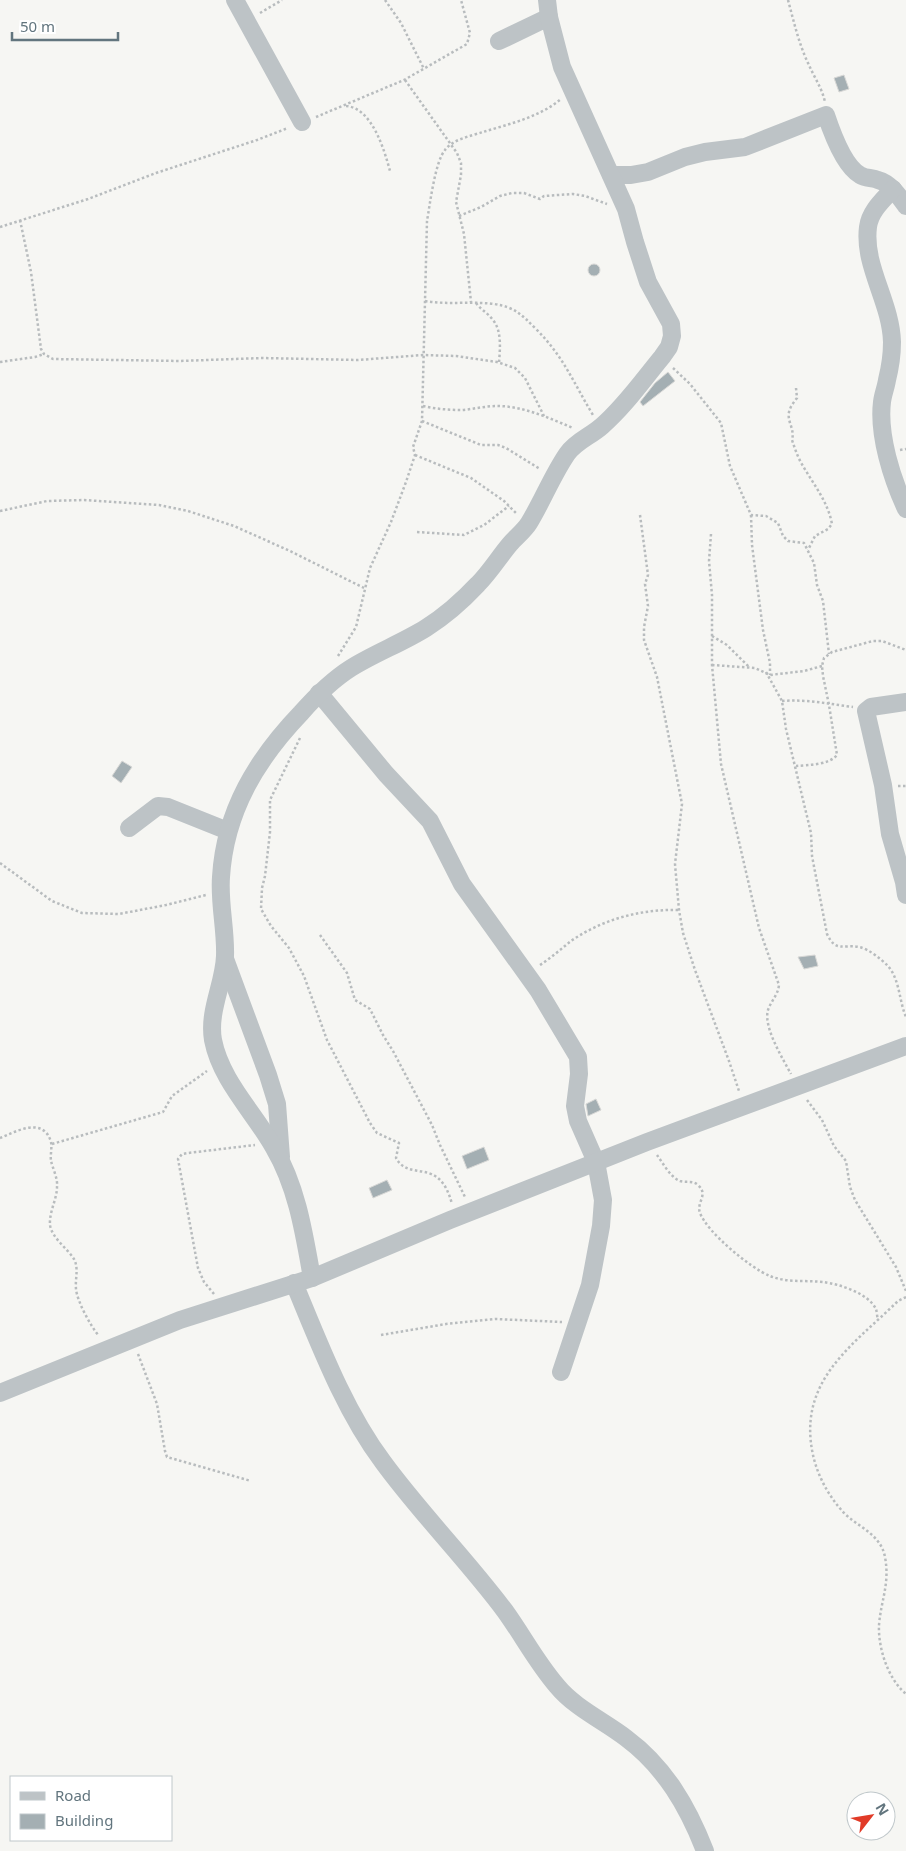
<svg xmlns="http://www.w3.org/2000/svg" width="906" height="1851" viewBox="0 0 906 1851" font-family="'Noto Sans',sans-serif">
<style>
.building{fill:#a4afb3;stroke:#d8d8d6}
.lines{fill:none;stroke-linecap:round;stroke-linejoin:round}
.path{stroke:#b8bcbe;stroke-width:2.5;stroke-dasharray:2.5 2.5;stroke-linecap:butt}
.minor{stroke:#bdc3c6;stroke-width:18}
</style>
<rect width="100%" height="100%" fill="#f6f6f3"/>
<g class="building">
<polygon points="844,75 849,89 839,92 834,78"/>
<circle cx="594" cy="270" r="6"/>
<polygon points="668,372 675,381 643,406 640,402 655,383"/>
<polygon points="122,761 132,767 121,783 112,776"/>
<polygon points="815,955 818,966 804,969 798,957"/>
<polygon points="596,1099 601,1110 588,1116 586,1104"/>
<polygon points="484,1147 489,1160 467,1169 462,1156"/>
<polygon points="387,1180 392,1190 373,1198 369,1188"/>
</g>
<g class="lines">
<g class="path">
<polyline points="385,0 401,23 424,69"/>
<path d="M788,0c6,22 11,45 21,65 5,12 13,23 16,37"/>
<polyline points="260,13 282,0"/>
<polyline points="405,80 457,153 461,163 461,175 456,202 464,234 471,302"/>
<path d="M346,106c26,2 38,43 44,65"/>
<polyline points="316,117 404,80 467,44 470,33 461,0"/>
<polyline points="459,216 481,207 500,196 512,193 524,193 540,199 544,196 573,194 585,196 607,204"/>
<polyline points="20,220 31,272 41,349 44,354 53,359 180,361 262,358 358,360 423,355 456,356 497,362 515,368 525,378 544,416"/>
<polyline points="0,227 88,199 156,173 257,140 288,128"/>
<path d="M425,301c23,4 46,0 69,3 21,3 28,11 42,25 28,28 37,53 57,86"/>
<path d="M476,303c5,7 12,10 17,17 9,11 7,29 6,43"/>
<polyline points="0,362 35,357 44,354"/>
<polyline points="673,368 690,384 721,423 730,466 751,515 766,516 778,523 783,536 788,541 804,543 814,563 817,585 823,601 829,654"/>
<path d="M796,388l1,10c-3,4 -7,9 -8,14 -2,10 6,17 3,28 3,9 6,18 11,26 11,19 25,36 29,58l-4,5 -13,7 -7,14"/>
<path d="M423,406c13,3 26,4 39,4 12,-1 24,-4 35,-4 26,0 52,12 76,22"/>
<polyline points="422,421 481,445 498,445 506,448 540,469"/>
<polyline points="900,450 906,449"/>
<polyline points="415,455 471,478 504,501 516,513"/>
<polyline points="0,511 47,501 84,500 159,505 188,511 234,526 290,551 364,588"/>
<polyline points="640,515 648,575 645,584 648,606 644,627 644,640 657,677 682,804 675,864 679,910 683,933 695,970 729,1061 739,1091"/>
<polyline points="751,515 752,545 763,630 770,663 770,675"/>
<polyline points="417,532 464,535 484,525 509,506"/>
<path d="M711,534l-2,27 3,34v70l9,99 38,164 20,57c-1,10 -8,16 -11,25 -5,17 15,49 23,64"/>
<polyline points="712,636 727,645 749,667"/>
<path d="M338,656l18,-29 14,-59 21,-46 15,-40 9,-27 -2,-8 9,-26 5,-200c3,-17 8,-59 18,-71 8,-11 26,-14 38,-18 26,-8 57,-15 78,-33"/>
<polyline points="712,665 755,668 770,675 804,671 822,666"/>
<path d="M766,672l16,29 4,28 25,104 1,23 15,78c9,19 16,10 32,13 10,2 22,12 29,19 12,14 11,35 18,51"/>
<path d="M782,701c25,-2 47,3 71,6"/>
<path d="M300,738l-30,62v32l-5,44 -3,12 -1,21 10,17 18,22 15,28 23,64 43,83 7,10 22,10 -3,15c14,25 43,-3 56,46"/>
<path d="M796,766c12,-1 33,-1 41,-11l-8,-50 -6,-29 -1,-10 2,-8 8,-6 41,-11h9l24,9"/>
<polyline points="898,786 906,786"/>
<polyline points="0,863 52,901 82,913 119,914 166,905 206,895"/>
<polyline points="320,935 347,973 355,1000 370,1009 383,1035 393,1051 432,1125 440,1145 465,1197"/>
<path d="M540,965c11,-7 21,-16 31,-24 32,-22 70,-32 108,-31"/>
<polyline points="807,1100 822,1120 834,1146 846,1161 850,1187 855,1200 896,1267 906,1291"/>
<path d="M0,1138c15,-6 41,-21 50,1 3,6 0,15 1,22 2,8 7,18 6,26 0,12 -8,25 -7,38 2,13 17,23 24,34 5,10 1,19 2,30 1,12 15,38 23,47"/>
<polyline points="52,1144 163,1112 172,1096 207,1071"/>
<path d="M657,1155c6,8 13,22 23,26 6,2 13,-1 18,4 11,10 -2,17 2,28 7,19 50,55 70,63 17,7 34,4 53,6 16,2 45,11 53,27 1,3 1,8 2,11"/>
<polyline points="214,1294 204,1282 198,1268 178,1159 182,1154 188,1153 255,1145"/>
<path d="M906,1297l-8,4c-46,45 -101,80 -85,154 5,22 16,42 32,59 15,14 36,21 40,43 5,27 -4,43 -6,68 -1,23 9,54 27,69"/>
<polyline points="381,1335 446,1324 496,1319 562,1322"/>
<polyline points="138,1354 157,1404 165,1451 167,1457 251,1481"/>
</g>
<g class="minor">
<polyline points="235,0 302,122"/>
<polyline points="499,41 549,17"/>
<path d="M611,175h20l17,-3 37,-15 20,-5 40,-5 81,-32c6,18 18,51 34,60 6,4 12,2 18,5 12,3 21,16 28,26"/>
<path d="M893,189c-10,11 -23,22 -25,38 -5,39 23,75 24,115 0,12 -2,26 -5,38 -1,7 -4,14 -5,22 -4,33 10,77 24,107"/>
<polyline points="319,693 386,774 430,821 462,884 538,990 578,1057 579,1074 575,1106 578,1121 596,1162 603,1200 601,1226 590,1285 561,1372"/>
<polyline points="906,702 871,707 866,711 883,785 890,834 904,882 906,895"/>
<polyline points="129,828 158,806 168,807 228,831"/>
<polyline points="225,959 268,1075 277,1104 281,1157"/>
<path d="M312,1278c-8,-45 -15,-91 -38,-130 -20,-36 -53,-67 -61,-108 -5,-29 11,-56 12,-84 1,-26 -6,-53 -4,-79 4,-66 36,-118 80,-164 15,-17 31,-33 50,-45 24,-15 51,-25 75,-40 19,-12 37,-28 52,-44 12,-12 21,-27 32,-40 6,-7 14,-13 19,-21 14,-23 23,-47 38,-69 9,-13 24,-18 35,-28 23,-20 41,-46 60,-69l7,-10 3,-11 -1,-12 -23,-42 -13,-40 -9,-33 -64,-142 -13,-50 -2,-17"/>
<path d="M294,1283c25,60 50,127 89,179 38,52 84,98 122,149 18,25 32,52 52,75 18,22 47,35 69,52 39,29 62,69 79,113"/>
<polyline points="0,1393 180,1320 312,1278 450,1220 647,1142 906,1046"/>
</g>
</g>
<rect x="10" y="1776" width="162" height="65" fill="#ffffff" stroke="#c0c8cb"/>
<rect x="20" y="1792" width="25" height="8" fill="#bdc3c6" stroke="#c0c8cb"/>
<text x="55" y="1801" font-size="15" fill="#62757e">Road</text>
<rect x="20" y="1814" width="25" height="15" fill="#a4afb3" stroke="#c0c8cb"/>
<text x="55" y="1826" font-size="15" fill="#62757e">Building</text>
<g transform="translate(871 1816) rotate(59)"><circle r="24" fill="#ffffff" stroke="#c0c8cb"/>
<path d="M0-4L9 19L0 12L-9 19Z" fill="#e13b28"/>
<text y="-8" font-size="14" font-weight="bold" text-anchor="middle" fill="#62757e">N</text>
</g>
<path d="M12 32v8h106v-8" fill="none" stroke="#62757e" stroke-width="2.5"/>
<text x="20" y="32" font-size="15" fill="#62757e" stroke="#ffffff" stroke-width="4" paint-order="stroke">50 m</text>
</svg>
